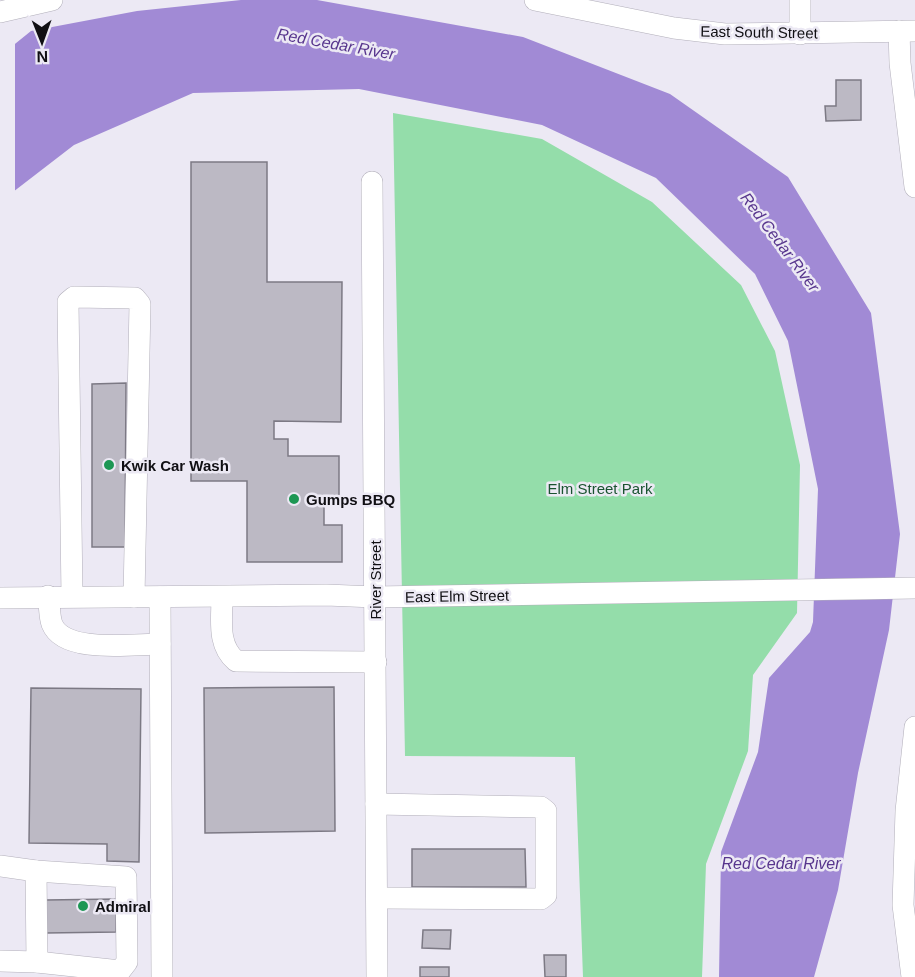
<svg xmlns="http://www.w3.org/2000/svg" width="915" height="977" viewBox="0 0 915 977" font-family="Helvetica,sans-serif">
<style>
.green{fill:#94ddaa}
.water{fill:#a18ad5}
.pier{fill:#ece9f4}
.building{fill:#bcb9c4;stroke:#7c7984;stroke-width:1.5}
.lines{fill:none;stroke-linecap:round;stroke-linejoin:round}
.minor-casing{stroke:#b2afba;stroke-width:22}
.minor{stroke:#fff;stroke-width:21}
.poi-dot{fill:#1d9754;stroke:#ece9f4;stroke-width:2}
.labels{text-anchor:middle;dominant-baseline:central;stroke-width:5;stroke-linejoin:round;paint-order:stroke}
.street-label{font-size:15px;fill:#100f13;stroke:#ece9f4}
.poi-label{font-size:15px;font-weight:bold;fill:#100f13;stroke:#ece9f4;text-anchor:start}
.park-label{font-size:15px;fill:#195330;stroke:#ece9f4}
.water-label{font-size:16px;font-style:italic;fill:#57358d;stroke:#ece9f4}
</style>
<rect width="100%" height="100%" fill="#ece9f4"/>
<polygon class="green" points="393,113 542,139 652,202 741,285 775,351 800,465 797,613 753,675 748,751 706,864 702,977 583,977 575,757 405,756"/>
<polygon class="water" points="241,0 317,0 523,37 670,94 788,177 871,313 900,534 889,630 858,773 838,890 814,977 719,977 721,852 758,752 769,678 810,632 813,622 818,489 788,341 755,274 656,178 542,125 359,89 193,93 74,145 0,202 0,56 31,31 137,11"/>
<polygon class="pier" points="15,39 15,194 0,205 0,52"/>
<g class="building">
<polygon points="836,80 861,80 861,120 826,121 825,106 836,106"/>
<polygon points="191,162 267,162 267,282 342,282 341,422 274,421 274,439 288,439 288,456 339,456 339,499 324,499 324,525 342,525 342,562 247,562 247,481 191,481"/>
<polygon points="126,383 125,547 92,547 92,384"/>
<polygon points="334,687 335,831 205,833 204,688"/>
<polygon points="31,688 141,689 139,862 107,861 107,844 29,843"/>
<polygon points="412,849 525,849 526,887 412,887"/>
<polygon points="116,899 116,932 46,933 46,900"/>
<polygon points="423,930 451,930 450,949 422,948"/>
<polygon points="544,955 566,955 566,977 545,977"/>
<rect x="420" y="967" width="29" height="10"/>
</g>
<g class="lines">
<defs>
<g id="minor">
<polyline points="535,0 674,28 725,34 915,31"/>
<polyline points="0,12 52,0"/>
<polyline points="899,31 900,63 915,187"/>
<polyline points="800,34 800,0"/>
<polyline points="372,182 377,977"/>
<path d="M48,596c2,9 1,20 4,28 12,30 80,20 108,20"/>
<polyline points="72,596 68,302 74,297 135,298 140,304 134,597"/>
<polyline points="160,597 162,977"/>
<path d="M222,597c0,23 -5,48 14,64l140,1"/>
<polyline points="0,598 326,595 375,597 915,588"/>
<polyline points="376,804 541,807 546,811 546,895 541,899 377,898"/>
<polyline points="0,866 36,871 37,962"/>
<polyline points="0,961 37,962 120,971 127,962 126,877 36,871"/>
<polyline points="912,977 903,905 906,811 915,727"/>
</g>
</defs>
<use href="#minor" class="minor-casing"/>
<use href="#minor" class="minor"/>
</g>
<g class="poi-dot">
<circle cx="109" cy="465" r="6"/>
<circle cx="294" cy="499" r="6"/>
<circle cx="83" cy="906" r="6"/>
</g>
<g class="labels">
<g class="street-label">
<text transform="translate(759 32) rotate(1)">East South Street</text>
<text transform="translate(375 580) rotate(-90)">River Street</text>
<text transform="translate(457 596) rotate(-1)">East Elm Street</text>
</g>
<g class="poi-label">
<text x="121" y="465">Kwik Car Wash</text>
<text x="306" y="499">Gumps BBQ</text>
<text x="95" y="906">Admiral</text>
</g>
<g class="park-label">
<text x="600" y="488">Elm Street Park</text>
</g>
<g class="water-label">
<text transform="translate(336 44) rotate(10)">Red Cedar River</text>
<text transform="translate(780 242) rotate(53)">Red Cedar River</text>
<text x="781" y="863">Red Cedar River</text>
</g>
</g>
<g transform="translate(42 42) rotate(179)" stroke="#ece9f4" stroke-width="4.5" paint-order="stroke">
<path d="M0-4.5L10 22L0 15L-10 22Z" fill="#100f13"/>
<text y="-9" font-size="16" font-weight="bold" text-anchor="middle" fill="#100f13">N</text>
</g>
</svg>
